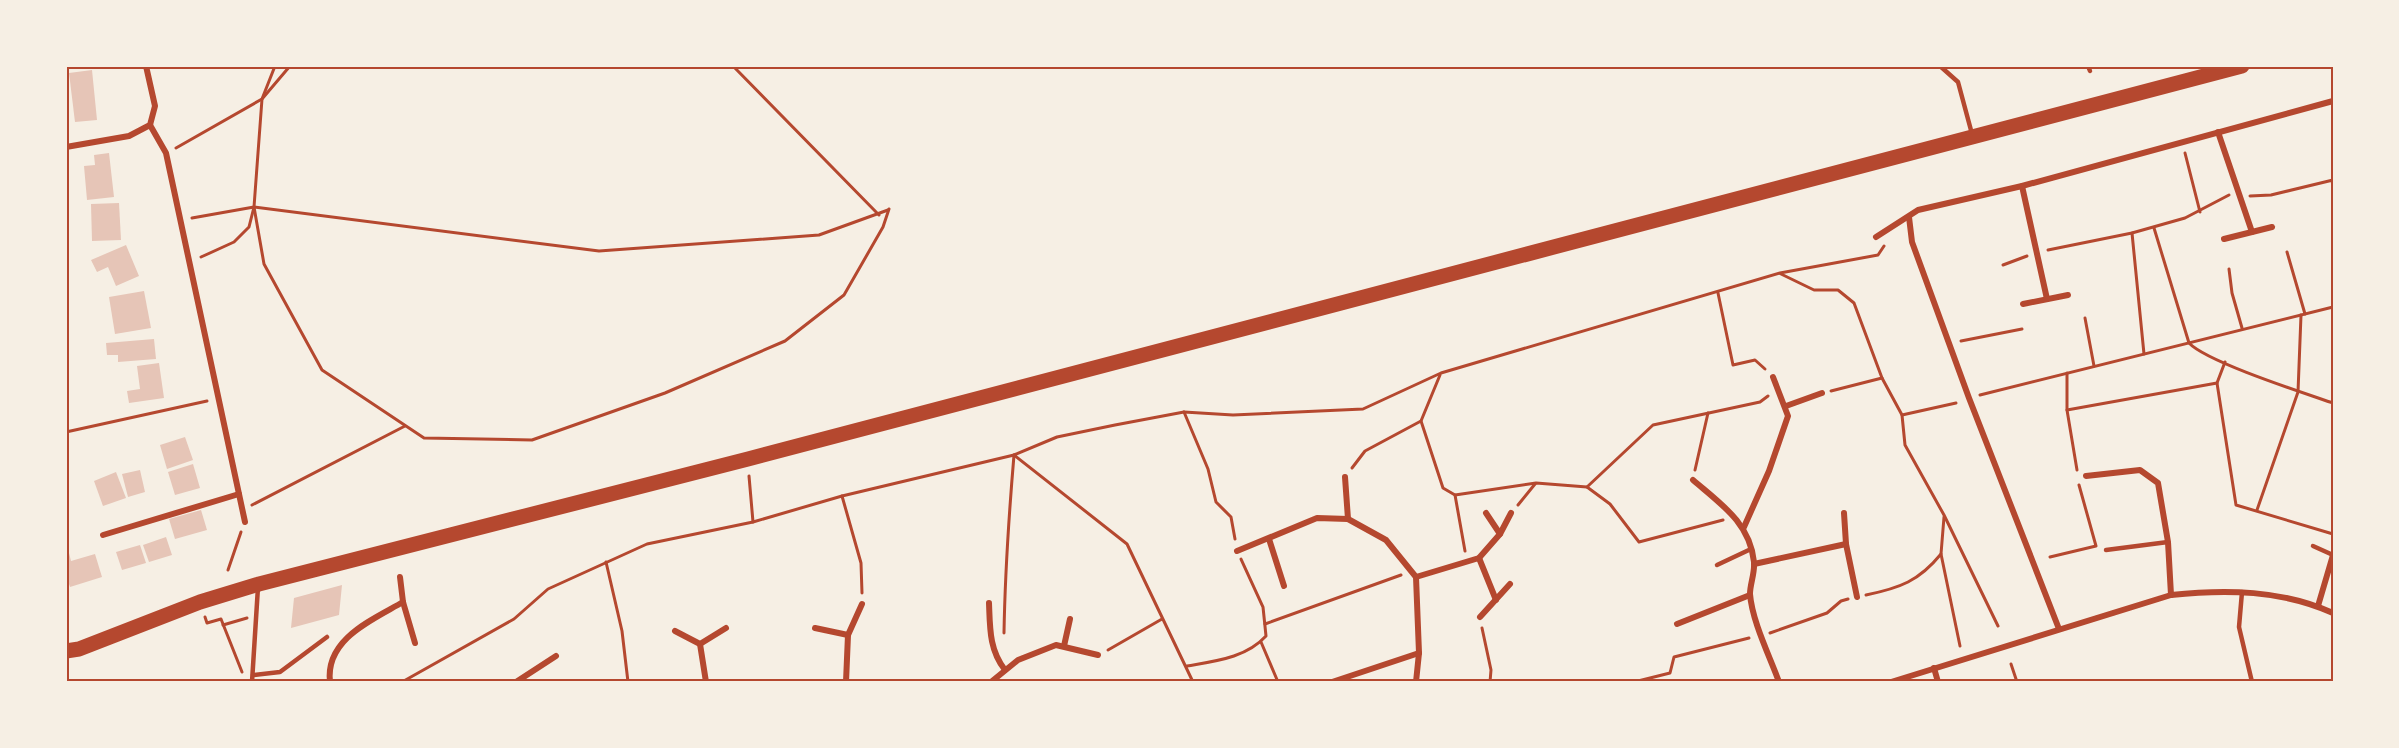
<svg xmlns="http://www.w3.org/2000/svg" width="2399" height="748" viewBox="0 0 2399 748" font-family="'Nunito Sans',sans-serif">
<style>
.building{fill:#e6c5b7}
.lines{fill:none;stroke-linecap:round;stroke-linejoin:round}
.path{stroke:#b5482f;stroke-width:3}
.service{stroke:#b5482f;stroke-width:4.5}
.minor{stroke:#b5482f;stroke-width:6}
.primary{stroke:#b5482f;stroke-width:15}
.neatline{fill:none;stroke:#b5482f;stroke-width:2}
</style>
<rect width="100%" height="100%" fill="#f6efe4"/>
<g class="building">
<polygon points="92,70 97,120 75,122 69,73"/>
<polygon points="109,153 114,197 87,200 84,166 95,165 94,155"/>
<polygon points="119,203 121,240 92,241 91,204"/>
<polygon points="126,245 139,276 116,286 108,267 97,272 91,260"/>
<polygon points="144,291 151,328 115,334 109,297"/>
<polygon points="154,339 156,359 118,362 118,355 107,355 106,343"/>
<polygon points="159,363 164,398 129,403 127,391 140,389 137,366"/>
<polygon points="185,437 193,460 167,469 160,445"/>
<polygon points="193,464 200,488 175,495 168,472"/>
<polygon points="140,470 145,492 128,497 122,474"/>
<polygon points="116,472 126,498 103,506 94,481"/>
<polygon points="201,510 207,530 175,539 169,519"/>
<polygon points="166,537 172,555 149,562 143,545"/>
<polygon points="140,545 146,563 122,570 116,552"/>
<polygon points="69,553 71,561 95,554 102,577 70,587 66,575 66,554"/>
<polygon points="342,585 339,615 291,628 294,598"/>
</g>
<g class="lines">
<g class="path">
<polyline points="733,66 879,215"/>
<polyline points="176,148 262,99 290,66"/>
<polyline points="2185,153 2200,212"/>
<polyline points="2332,180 2333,187"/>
<polyline points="2250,196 2271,195 2333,180"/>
<polyline points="254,207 264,264 322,370 424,438 532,440 665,393 785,341 844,295 883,227 889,209"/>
<polyline points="192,218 254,207 599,251 819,235 888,210"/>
<path d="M2154,228l35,115c18,19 115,50 144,60"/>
<polyline points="2132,233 2144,354"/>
<polyline points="2048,250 2132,233 2185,218 2229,195"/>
<polyline points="2287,252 2305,314"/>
<polyline points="201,257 234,242 249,227 254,207 262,99 275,66"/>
<polyline points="2003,265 2027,256"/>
<polyline points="2229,269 2232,293 2242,328"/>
<polyline points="1781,274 1814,290 1838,290 1854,303 1882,378 1902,415 1905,445 1944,515 1998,626"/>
<polyline points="1718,293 1733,365 1755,360 1765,369"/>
<polyline points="2085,318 2094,366"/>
<polyline points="1961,341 2022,329"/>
<polyline points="2225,362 2217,383 2236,505 2333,534"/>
<polyline points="2067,373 2067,410 2077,470"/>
<polyline points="1440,375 1421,421 1443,488 1455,495 1465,551"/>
<polyline points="1831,391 1882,378"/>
<polyline points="1980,395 2333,307"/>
<polyline points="2067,410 2217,383"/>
<polyline points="1184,412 1208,469 1216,502 1231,517 1235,539"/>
<polyline points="1902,415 1956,403"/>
<polyline points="66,432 207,401"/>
<polyline points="1014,455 1127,544 1193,682"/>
<polyline points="2333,455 2333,454"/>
<polyline points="1352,468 1365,451 1421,421"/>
<polyline points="1695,470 1708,413"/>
<polyline points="749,476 753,522"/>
<polyline points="1587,487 1610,504 1639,542 1723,520"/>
<polyline points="1455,495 1536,483 1587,487 1653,425 1760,402 1768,396"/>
<polyline points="842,496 861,563 862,593"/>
<polyline points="252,505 405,426"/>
<polyline points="1518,505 1535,484"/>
<polyline points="2257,510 2298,392 2301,315"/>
<polyline points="1944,517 1941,554 1960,646"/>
<polyline points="2050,557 2096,546 2079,485"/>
<polyline points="606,562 622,631 628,682"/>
<polyline points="228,570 241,532"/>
<path d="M1866,595c34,-7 53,-14 75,-41"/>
<polyline points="205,617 207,623 221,619 242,672"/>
<polyline points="1265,624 1401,575"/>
<polyline points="223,625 247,618"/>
<polyline points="1482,628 1491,670 1490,682"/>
<path d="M1004,633c1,-60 5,-119 10,-178"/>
<polyline points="1770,633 1827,613 1841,601 1848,599"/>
<polyline points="1261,642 1278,682"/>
<polyline points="1108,650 1162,619"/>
<polyline points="2011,664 2017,682"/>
<path d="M1187,666c28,-5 59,-8 79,-30l-3,-29 -22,-48"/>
<polyline points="402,682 514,619 548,589 647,544 753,522 842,496 1014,455 1057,437 1115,425 1184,412 1233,415 1363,409 1441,373 1780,273 1878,255 1884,246"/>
<polyline points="1634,682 1670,673 1674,657 1749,638"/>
</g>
<g class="service">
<polyline points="1940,66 1958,82 1972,134"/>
<polyline points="2088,66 2090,71"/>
<polyline points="2313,546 2333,555"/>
<polyline points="2106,550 2168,542"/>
<polyline points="1717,565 1751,549"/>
<polyline points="2242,592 2239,627 2252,682"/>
<polyline points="253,675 280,672 327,637"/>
<polyline points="252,682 258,587"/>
</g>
<g class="minor">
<polyline points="150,125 166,153 245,522"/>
<polyline points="2218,132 2252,232"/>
<polyline points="66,147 129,136 150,125 155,106 146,66"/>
<polyline points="2022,186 2047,299"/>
<polyline points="1909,217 1912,242 1969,398 2059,629"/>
<polyline points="1876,237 1918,210 2022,186 2333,101"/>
<polyline points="2224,239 2272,227"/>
<polyline points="2023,304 2068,295"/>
<polyline points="1786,406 1822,393"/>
<polyline points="2086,476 2140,470 2158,483 2168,542 2171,595"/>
<polyline points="1345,477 1348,519"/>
<path d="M1693,480c28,24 57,43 61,82 1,11 -4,22 -4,32 2,27 20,63 29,88"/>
<polyline points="1486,513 1500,534"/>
<polyline points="1844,513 1846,544 1857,597"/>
<polyline points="1744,527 1769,471 1788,416 1773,377"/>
<polyline points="103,535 239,494"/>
<polyline points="1269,539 1284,586"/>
<polyline points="1237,551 1317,518 1348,519 1386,540 1416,577 1419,653 1416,682"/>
<polyline points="1479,558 1496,600"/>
<polyline points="1754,564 1846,544"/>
<polyline points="400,577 403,602 415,643"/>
<polyline points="1416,577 1479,558 1500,534 1511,513"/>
<path d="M989,603c1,24 0,47 16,67"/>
<polyline points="2318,606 2333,555"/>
<polyline points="1480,617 1510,584"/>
<polyline points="1677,624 1750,595"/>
<polyline points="815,628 848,635"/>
<polyline points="675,631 700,644 726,628"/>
<polyline points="700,644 706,682"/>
<polyline points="1064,646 1070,619"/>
<polyline points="1934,668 1938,682"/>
<path d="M330,682c-5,-43 42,-62 73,-80"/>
<polyline points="516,682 556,656"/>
<polyline points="846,682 848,635 862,604"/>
<polyline points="991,682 1018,660 1056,645 1098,655"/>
<polyline points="1332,682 1419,653"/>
<path d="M1891,682l280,-87c55,-6 111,-5 162,18"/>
</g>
<polyline class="primary" points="66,651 79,649 200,602 259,584 748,459 2242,66"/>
</g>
<rect width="2399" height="748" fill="none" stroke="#f6efe4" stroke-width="135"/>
<rect x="68" y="68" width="2264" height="612" class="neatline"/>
</svg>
